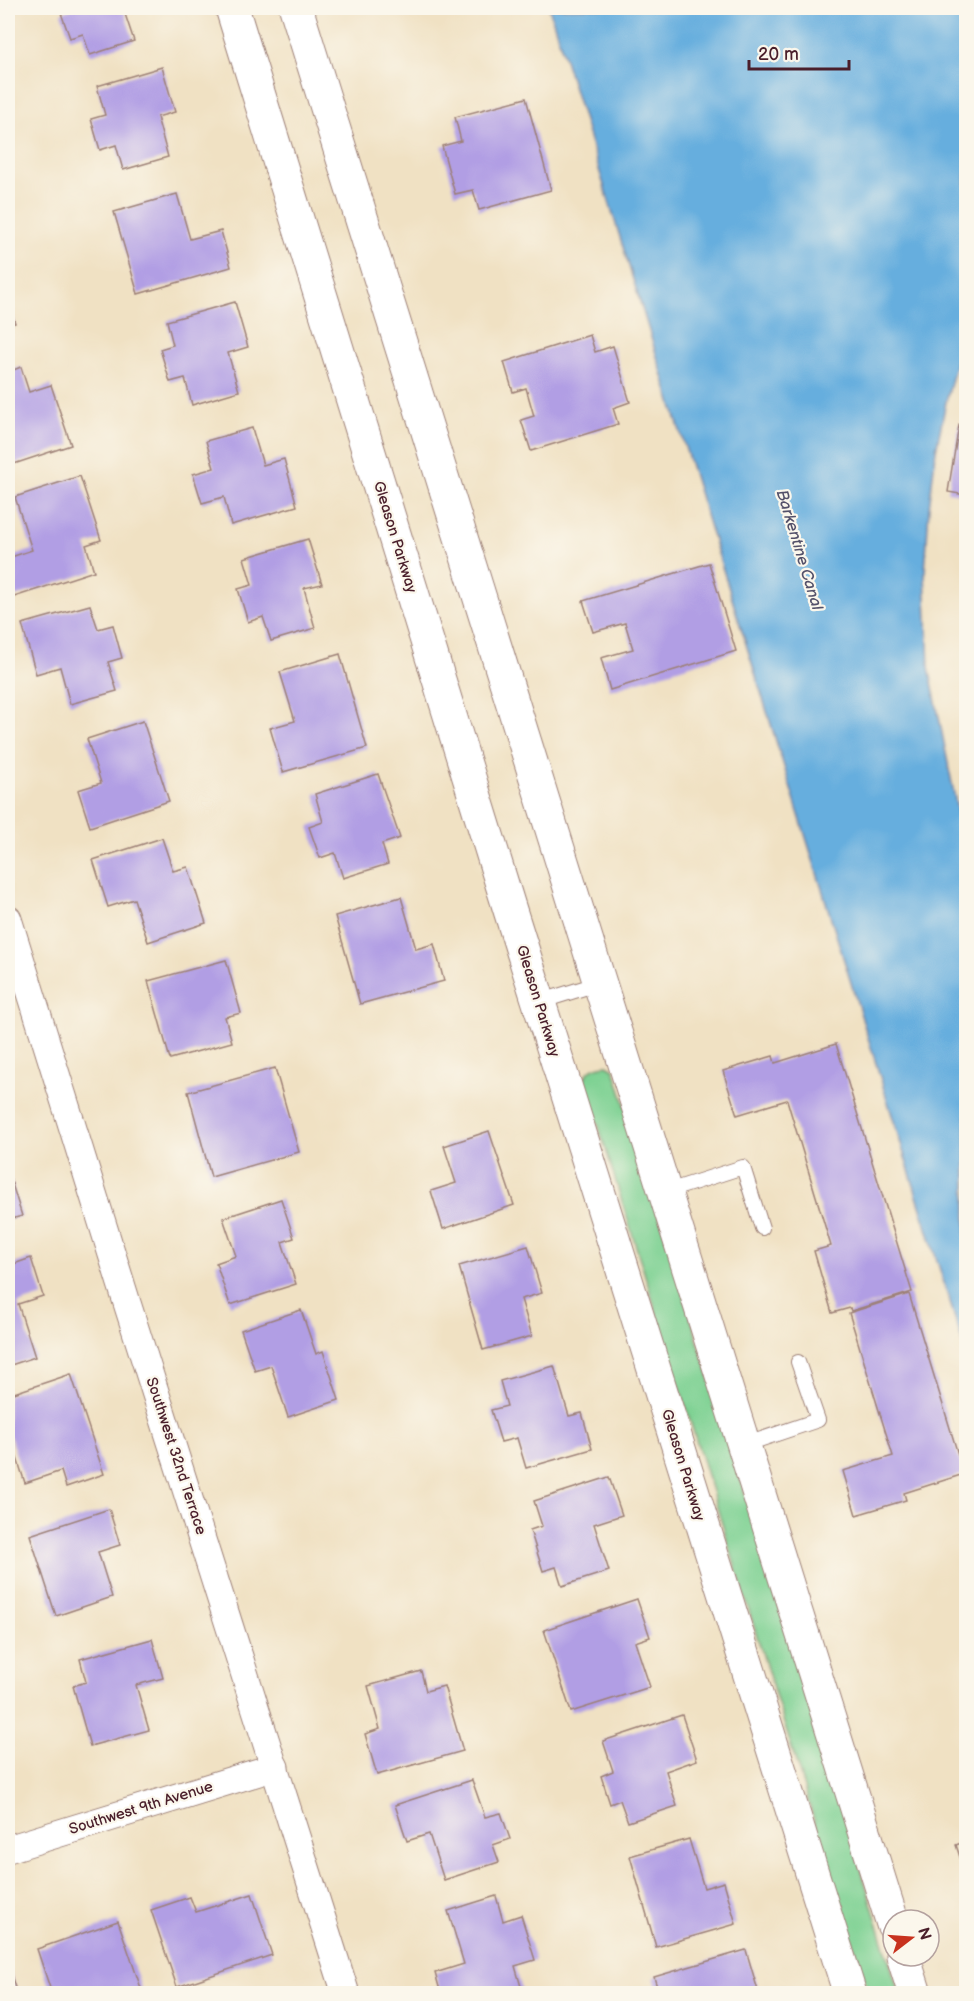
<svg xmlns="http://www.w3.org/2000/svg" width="974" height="2001" viewBox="0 0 974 2001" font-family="'Balsamiq Sans',sans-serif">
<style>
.green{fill:#7ed193;stroke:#64785f;stroke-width:1.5}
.water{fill:#66aede;stroke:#586684;stroke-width:1.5}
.building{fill:#b19ee4}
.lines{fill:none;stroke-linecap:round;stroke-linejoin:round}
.lane-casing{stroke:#9d8077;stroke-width:16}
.street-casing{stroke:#9d8077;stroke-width:29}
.secondary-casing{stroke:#9d8077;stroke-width:35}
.lane{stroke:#fff;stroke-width:14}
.street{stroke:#fff;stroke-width:27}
.secondary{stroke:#fff;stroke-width:33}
.labels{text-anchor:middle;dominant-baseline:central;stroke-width:4.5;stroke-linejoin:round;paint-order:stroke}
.street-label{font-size:15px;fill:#4a1f2b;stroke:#fbf7ec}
.water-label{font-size:16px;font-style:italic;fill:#54516a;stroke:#fbf7ec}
</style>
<rect width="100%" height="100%" fill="#fbf7ec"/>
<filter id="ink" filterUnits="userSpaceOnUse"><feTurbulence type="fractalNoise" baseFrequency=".0167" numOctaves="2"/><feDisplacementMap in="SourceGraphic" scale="12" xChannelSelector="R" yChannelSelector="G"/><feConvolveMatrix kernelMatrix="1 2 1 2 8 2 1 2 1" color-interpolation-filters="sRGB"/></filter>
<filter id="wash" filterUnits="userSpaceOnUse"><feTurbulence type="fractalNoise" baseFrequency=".008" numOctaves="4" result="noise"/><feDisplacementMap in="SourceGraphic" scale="24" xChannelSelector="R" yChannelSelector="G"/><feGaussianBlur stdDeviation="1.35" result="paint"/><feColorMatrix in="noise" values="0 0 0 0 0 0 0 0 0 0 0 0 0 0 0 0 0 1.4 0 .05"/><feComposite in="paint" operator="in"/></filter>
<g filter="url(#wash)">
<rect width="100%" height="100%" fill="#f0e1c3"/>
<path class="green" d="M607,1065l7,4 285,924h-30l-36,-112 -249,-802c5,-11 12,-13 23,-14z"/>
<polygon class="water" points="549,8 966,8 966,324 946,402 936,450 929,508 925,573 929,667 958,814 966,840 966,1354"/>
<g id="blocks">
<g class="building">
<polygon points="75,8 123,8 134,41 90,55 83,34 70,38 61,13"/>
<polygon points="162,67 175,112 157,117 168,157 123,170 116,145 100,150 91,119 105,115 97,86"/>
<polygon points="526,98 551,190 479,210 473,190 455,194 442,146 461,141 455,117"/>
<polygon points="177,194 190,239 221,231 231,267 138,294 114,212"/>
<polygon points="8,301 15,323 8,325"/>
<polygon points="235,302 248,347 228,353 239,391 192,405 185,378 170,382 160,349 173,345 167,321"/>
<polygon points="590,335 595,352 613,346 630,402 613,408 618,424 531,451 521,420 534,416 526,388 513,392 504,362"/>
<polygon points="21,367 29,392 51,385 71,445 8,466 8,372"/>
<polygon points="959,425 966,426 966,495 948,492"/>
<polygon points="252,428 263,465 284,459 297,506 231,525 224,497 202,503 193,474 214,468 206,441"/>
<polygon points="80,476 101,540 86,545 94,571 8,599 8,558 32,550 15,497"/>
<polygon points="308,539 322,584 304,588 315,628 271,641 263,617 248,622 238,589 252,585 244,558"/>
<polygon points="709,563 736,651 610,690 601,658 633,649 625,623 593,632 583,601"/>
<polygon points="90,605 98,629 113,625 122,658 108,662 117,691 70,704 60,667 36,674 22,624"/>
<polygon points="340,654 367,748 283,772 270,728 295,721 280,672"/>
<polygon points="143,721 169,801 90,827 78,790 101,783 87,739"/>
<polygon points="378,774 400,838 382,844 388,864 343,878 335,853 320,858 309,827 323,822 315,794"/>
<polygon points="162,838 173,871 188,867 206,923 148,942 134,899 108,907 93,860"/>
<polygon points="401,897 416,949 434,944 444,981 360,1004 335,916"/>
<polygon points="226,960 241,1013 225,1017 232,1042 170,1059 148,981"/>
<polygon points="836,1044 912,1292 851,1311 850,1308 832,1313 814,1251 831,1246 787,1100 737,1115 723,1071 773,1056 775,1063"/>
<polygon points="275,1068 299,1152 211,1177 188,1092"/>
<polygon points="489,1131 514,1205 443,1229 431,1191 456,1183 444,1146"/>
<polygon points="8,1171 22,1216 8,1220"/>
<polygon points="281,1199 294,1238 282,1242 296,1284 230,1305 216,1263 236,1256 223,1218"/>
<polygon points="528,1246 542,1293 521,1299 532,1336 483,1350 459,1266"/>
<polygon points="31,1258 43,1296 18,1304 35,1357 8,1366 8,1266"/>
<polygon points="909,1294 964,1474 904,1493 906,1500 856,1515 843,1471 893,1456 849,1313"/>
<polygon points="301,1310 316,1354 323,1351 339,1400 288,1417 271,1366 255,1371 241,1330"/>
<polygon points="554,1366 569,1416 582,1413 592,1449 526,1468 517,1438 501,1442 491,1410 507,1406 500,1381"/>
<polygon points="71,1374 104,1474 66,1487 61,1471 25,1483 8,1430 8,1395"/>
<polygon points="609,1477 622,1515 594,1524 609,1571 562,1586 556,1567 543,1571 530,1530 542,1526 534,1501"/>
<polygon points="109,1509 120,1545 98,1552 112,1597 56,1616 30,1535"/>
<polygon points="637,1599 650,1637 635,1642 650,1687 571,1712 544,1630"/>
<polygon points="152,1639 163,1678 136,1685 149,1730 90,1746 73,1686 86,1682 80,1659"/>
<polygon points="421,1671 426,1691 444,1686 463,1751 377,1775 365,1734 380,1729 368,1686"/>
<polygon points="682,1715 697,1760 666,1771 677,1806 628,1822 620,1800 610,1804 601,1776 613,1771 603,1741"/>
<polygon points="472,1780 485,1817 501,1813 510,1839 493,1845 499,1862 444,1880 429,1834 407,1841 395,1805"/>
<polygon points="689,1839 704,1888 724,1882 736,1924 656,1947 630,1856"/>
<polygon points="966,1841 966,1875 956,1845"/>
<polygon points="252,1894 272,1955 177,1987 151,1910 190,1897 196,1912"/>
<polygon points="496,1896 503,1921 521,1915 535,1960 515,1966 522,1990 509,1994 441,1994 435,1973 464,1964 448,1911"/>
<polygon points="118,1921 143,1994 94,1994 93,1990 82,1994 52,1994 37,1949"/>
<polygon points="746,1950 759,1994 659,1994 654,1977"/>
<polygon points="8,1965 17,1994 8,1994"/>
</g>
</g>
</g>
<g filter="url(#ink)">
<use href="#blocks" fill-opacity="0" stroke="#9d8077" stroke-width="1.5"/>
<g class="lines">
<defs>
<g id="lane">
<polyline points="539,1002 600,983"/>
<polyline points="665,1192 743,1167 762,1228"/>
<polyline points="744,1445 818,1420 798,1362"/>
</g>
<g id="street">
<polyline points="8,919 127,1303 346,1994"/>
<polyline points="8,1849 275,1767"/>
</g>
<g id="secondary">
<polyline points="232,8 509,907 850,1994"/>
<polyline points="296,8 893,1924"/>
<polyline points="903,1956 915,1994"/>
</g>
</defs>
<use href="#lane" class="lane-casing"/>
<use href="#street" class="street-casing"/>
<use href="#secondary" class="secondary-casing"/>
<use href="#lane" class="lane"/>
<use href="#street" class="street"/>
<use href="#secondary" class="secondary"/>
</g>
</g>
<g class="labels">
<g class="street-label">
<text transform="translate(395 537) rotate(73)">Gleason Parkway</text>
<text transform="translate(538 1001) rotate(73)">Gleason Parkway</text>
<text transform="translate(176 1456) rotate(72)">Southwest 32nd Terrace</text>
<text transform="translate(683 1465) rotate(73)">Gleason Parkway</text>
<text transform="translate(141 1808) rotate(-17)">Southwest 9th Avenue</text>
</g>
<g class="water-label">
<text transform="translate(799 550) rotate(73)">Barkentine Canal</text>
</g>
</g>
<rect width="974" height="2001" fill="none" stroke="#fbf7ec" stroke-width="30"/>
<g transform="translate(911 1938) rotate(73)"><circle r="28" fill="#fbf7ec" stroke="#b4a19f" stroke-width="1.5"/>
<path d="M0-4.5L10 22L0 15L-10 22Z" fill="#c8321e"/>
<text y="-9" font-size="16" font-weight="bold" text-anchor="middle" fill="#4a1f2b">N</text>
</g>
<path d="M749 60v9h100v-9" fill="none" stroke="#4a1f2b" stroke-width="3"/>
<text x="758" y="60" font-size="18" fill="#4a1f2b" stroke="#fbf7ec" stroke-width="4.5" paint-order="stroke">20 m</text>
</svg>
